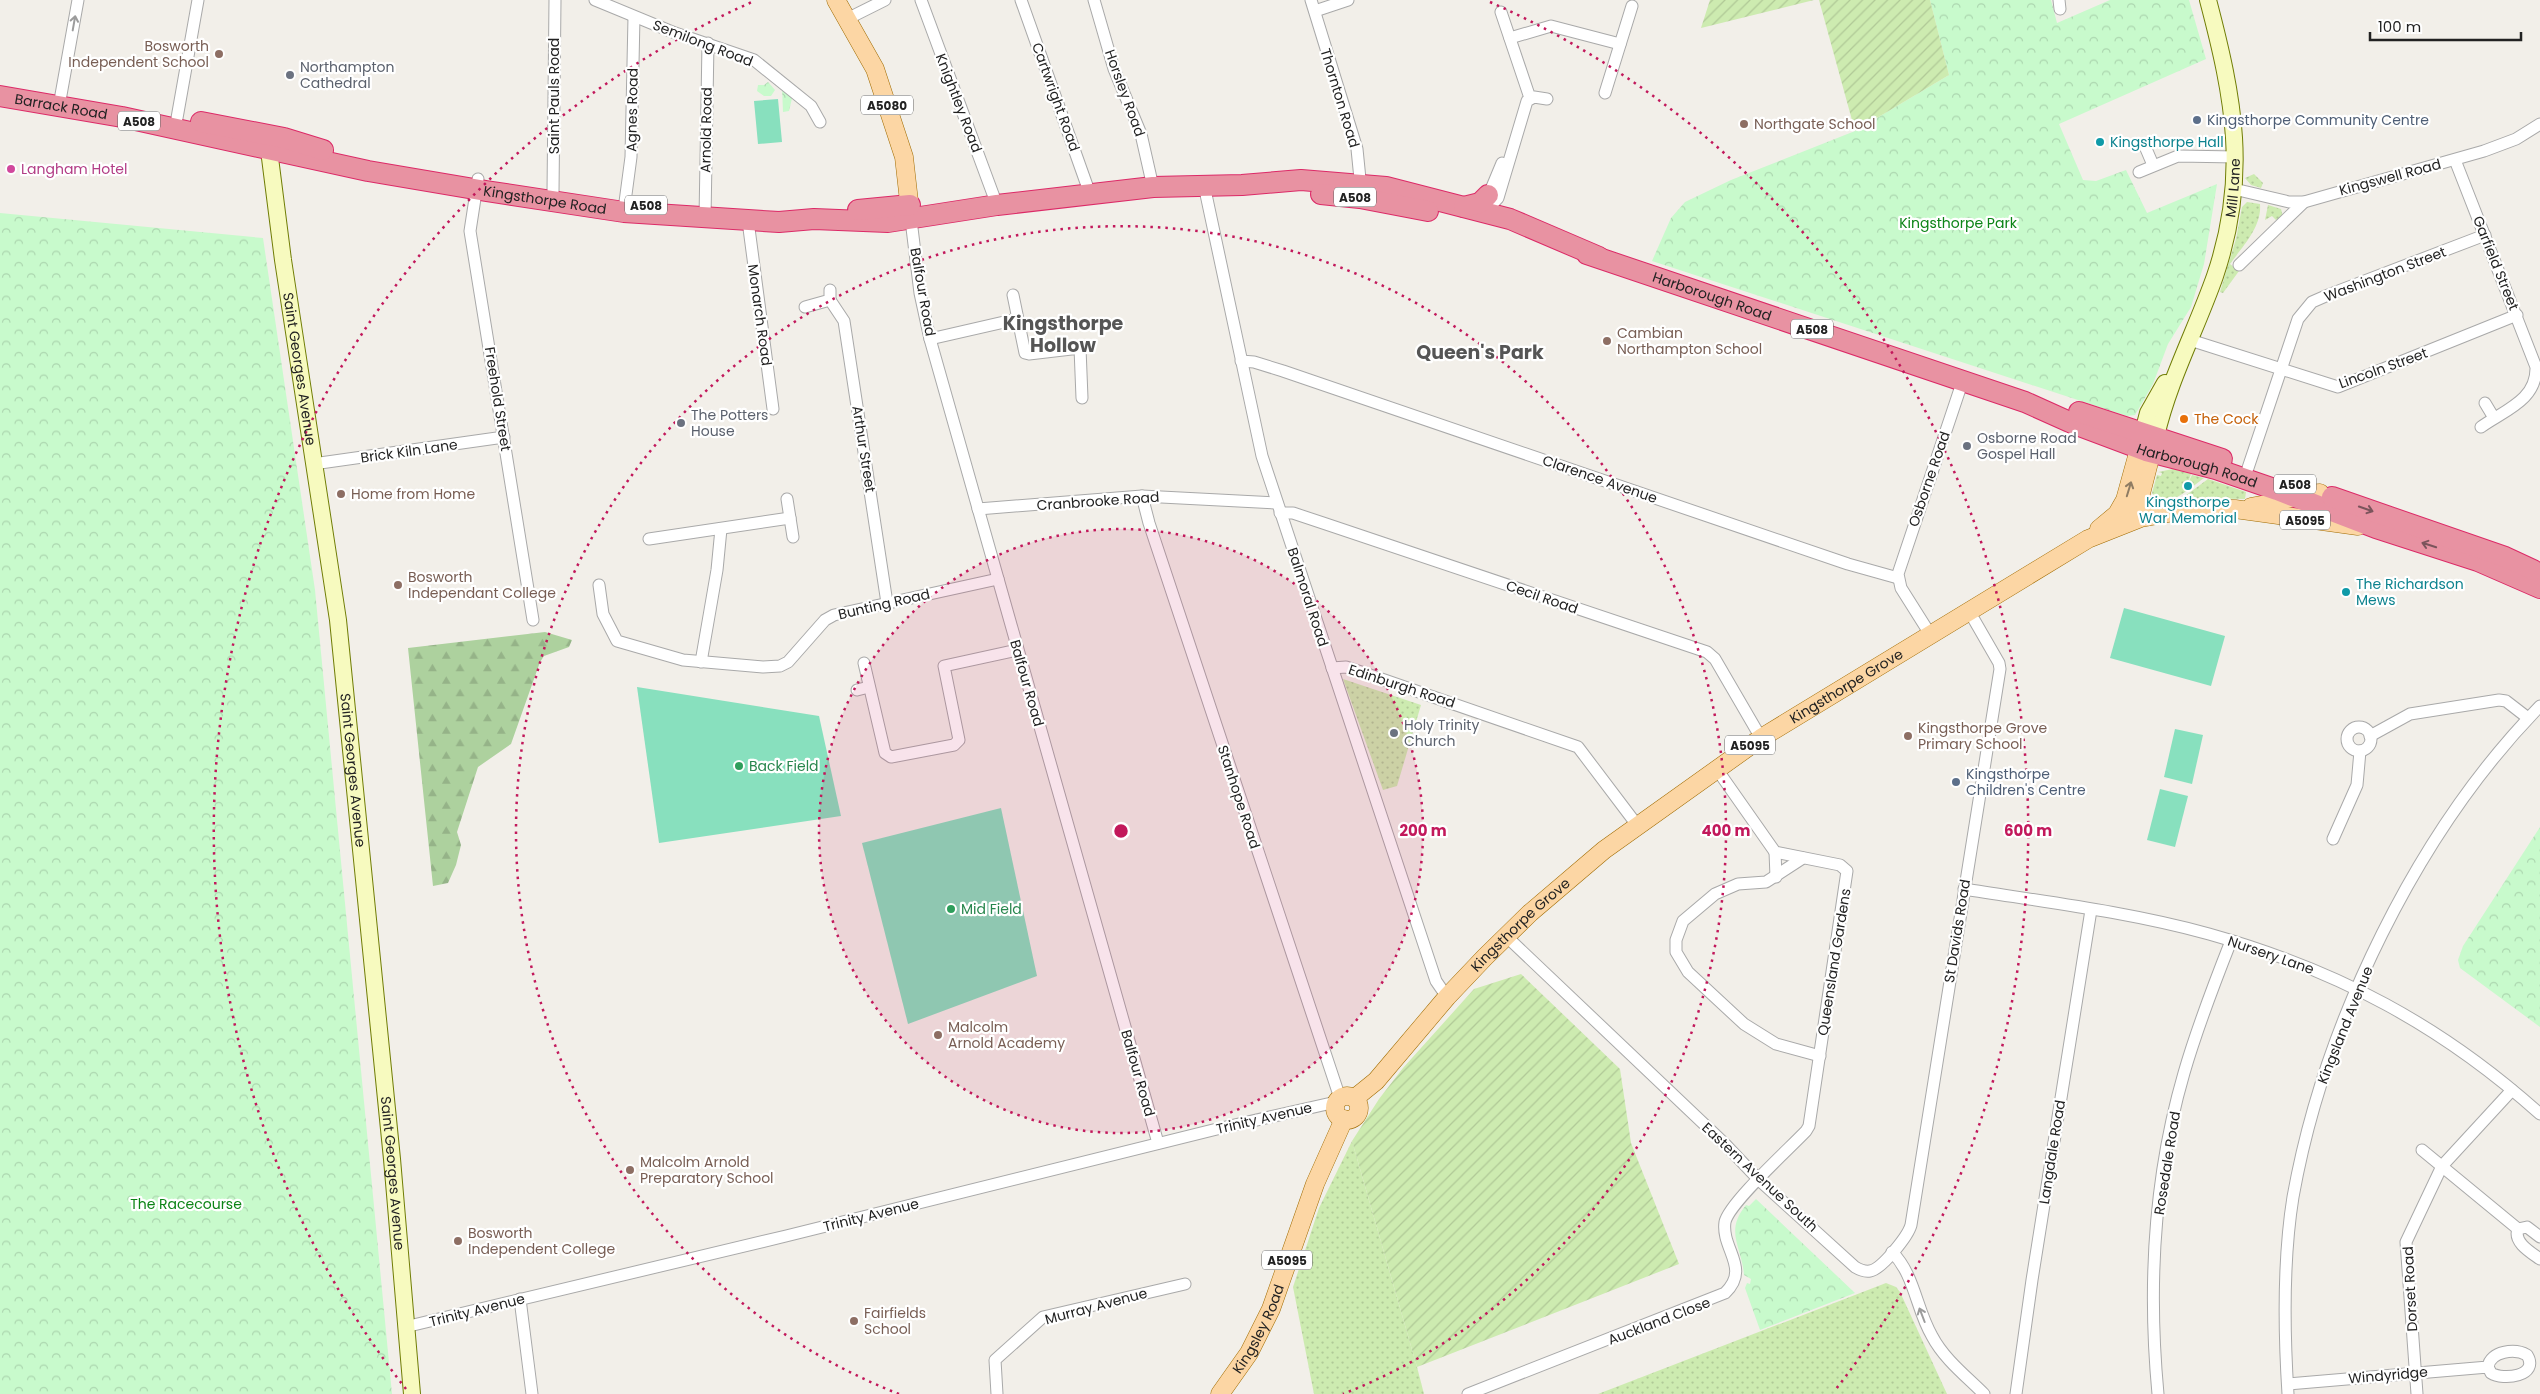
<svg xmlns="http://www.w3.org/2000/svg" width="2540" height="1394" viewBox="0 0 2540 1394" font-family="Poppins,sans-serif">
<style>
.grass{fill:url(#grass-dots)}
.forest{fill:url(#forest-firs)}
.park{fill:url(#park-crowns)}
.garden{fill:url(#garden-furrows)}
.pitch{fill:#88e0be}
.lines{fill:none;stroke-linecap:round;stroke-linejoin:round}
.street-casing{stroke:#a9a9a9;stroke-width:13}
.secondary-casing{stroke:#707d05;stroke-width:18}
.primary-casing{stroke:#a06b00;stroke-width:19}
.highway-casing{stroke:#dc2a67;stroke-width:22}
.street{stroke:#fff;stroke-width:11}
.secondary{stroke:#f7fabf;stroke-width:16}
.primary{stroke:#fcd6a4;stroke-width:18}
.highway{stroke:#e892a2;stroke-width:20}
.oneway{stroke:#9c9c9c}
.oneway2{stroke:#8f7c63}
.oneway3{stroke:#7b545c}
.ring{fill:none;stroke:#c2185b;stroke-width:2.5;stroke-dasharray:2.5 5}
.education-dot{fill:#8d6e63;stroke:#fff;stroke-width:2}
.worship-dot{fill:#6b7280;stroke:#fff;stroke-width:2}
.service-dot{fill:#5c6f8a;stroke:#fff;stroke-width:2}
.culture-dot{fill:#0f9aa8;stroke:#fff;stroke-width:2}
.hotel-dot{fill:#d1479c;stroke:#fff;stroke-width:2}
.food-dot{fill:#e8710a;stroke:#fff;stroke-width:2}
.leisure-dot{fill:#2e9e5b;stroke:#fff;stroke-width:2}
.labels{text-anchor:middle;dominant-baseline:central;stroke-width:4.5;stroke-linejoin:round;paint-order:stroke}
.shield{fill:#fff;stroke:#646464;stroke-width:1}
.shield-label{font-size:12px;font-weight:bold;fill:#222}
.street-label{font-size:14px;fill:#222;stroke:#fff}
.education-label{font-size:14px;fill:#785e54;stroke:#fff;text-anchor:start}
.worship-label{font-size:14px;fill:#5b616d;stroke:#fff;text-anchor:start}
.service-label{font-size:14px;fill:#4e5e75;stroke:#fff;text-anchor:start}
.culture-label{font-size:14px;fill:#0d838f;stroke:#fff;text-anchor:start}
.hotel-label{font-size:14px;fill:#b23c85;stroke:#fff;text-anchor:start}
.park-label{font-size:14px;fill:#0c8416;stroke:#fff}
.food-label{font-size:14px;fill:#c56008;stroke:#fff;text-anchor:start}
.leisure-label{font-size:14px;fill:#27864d;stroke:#fff;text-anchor:start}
.district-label{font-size:19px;font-weight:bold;fill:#555;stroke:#fff}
.centre{fill:#c2185b;stroke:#fff;stroke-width:2.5}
.ring-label{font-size:15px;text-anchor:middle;font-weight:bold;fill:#c2185b;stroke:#fff;stroke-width:4.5;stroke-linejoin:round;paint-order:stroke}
</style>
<defs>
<pattern id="grass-dots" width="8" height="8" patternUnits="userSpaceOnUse" patternTransform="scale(1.25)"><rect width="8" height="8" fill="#cdebb0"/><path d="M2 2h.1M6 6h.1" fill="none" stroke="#b0c997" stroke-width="1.8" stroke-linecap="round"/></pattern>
<pattern id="forest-firs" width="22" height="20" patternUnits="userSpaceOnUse" patternTransform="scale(1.25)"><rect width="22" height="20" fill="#add19e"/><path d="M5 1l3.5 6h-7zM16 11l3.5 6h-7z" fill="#95b388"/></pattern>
<pattern id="park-crowns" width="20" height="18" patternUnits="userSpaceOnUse" patternTransform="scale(1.25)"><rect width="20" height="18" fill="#c8facc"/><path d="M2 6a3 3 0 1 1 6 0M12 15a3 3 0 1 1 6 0" fill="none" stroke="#acd6af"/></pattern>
<pattern id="garden-furrows" width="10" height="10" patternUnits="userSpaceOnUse" patternTransform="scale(1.25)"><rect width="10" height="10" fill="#cdebb0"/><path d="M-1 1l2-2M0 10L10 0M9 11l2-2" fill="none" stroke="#b0c997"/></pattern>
</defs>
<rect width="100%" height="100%" fill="#f2efe9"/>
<g class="grass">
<polygon points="2254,174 2263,183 2261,188 2251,185 2245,178"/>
<path d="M2247,202l13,2c2,23 -17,42 -30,60l9,7 -16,22 -3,-1 16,-53 6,-32z"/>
<polygon points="2268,205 2281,209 2283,217 2276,220 2272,216 2265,220"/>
<path d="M2173,469l18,5 -3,9 4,-8 12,3c-13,9 -31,28 -48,21l-4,-6 5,-18 4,1 1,-3 -4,-1z"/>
<polygon points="2208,479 2246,492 2245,499 2184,498 2185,496"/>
<polygon points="1343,679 1421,705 1397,786 1383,790"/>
<polygon points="1352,1141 1417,1367 1424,1394 1314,1394 1293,1287 1319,1208"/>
<polygon points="1886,1283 1896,1287 1900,1292 1947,1394 1598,1394"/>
</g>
<polygon class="forest" points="545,632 572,640 569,647 544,656 540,662 511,744 478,767 457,832 461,845 456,865 448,883 433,886 408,648"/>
<g class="park">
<polygon points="1930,0 2051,0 2057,23 2110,0 2189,0 2206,59 2059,124 2083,180 2096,181 2126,170 2147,213 2217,184 2204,264 2191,307 2168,344 2153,384 2135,415 2127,416 1652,261 1671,218 1685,202 1731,180 1855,131 1949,75"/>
<polygon points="768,82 775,90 771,96 764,96 757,91 758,85 764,85"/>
<polygon points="782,86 793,94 789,111 783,112"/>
<polygon points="0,213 263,238 315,590 392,1394 0,1394"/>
<polygon points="2540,827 2540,1027 2460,968 2458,960 2463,946"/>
<path d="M1756,1199l99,94 -95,37 -15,-42 2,-5 3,1 1,-5 -7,-4c-2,-29 -20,-43 2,-70l3,1z"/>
</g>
<g class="garden">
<polygon points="1710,0 1814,0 1701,28"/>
<polygon points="1819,0 1930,0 1949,75 1855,131"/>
<polygon points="1521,974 1620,1069 1631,1143 1679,1264 1417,1367 1352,1141 1379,1099 1403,1068 1474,989"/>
</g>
<g class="pitch">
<polygon points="778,99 782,142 758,144 754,101"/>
<polygon points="2124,608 2225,636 2211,686 2110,658"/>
<polygon points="637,687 819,716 841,816 659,843"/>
<polygon points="2175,729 2203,735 2192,784 2164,777"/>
<polygon points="2160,789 2188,796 2175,847 2147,840"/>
<polygon points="1001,808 1037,976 908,1024 862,843"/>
</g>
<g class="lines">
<defs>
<g id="street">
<polyline points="595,0 675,33 754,60 811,106 820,122"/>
<polyline points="921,0 997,205"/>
<polyline points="1021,0 1090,194"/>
<polyline points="1094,0 1114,69 1141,134 1153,187"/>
<polyline points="1311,0 1357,149 1361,189"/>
<polyline points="2059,0 2060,9"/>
<polyline points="1315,11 1348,0"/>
<polyline points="1501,12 1530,98"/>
<polyline points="847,19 885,0"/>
<polyline points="1510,38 1551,26 1620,44"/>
<polyline points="1605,93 1632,6"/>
<polyline points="59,106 78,0"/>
<polyline points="177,118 198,0"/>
<polyline points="2144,144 2153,165"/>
<path d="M2455,160l81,207c1,33 -31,43 -55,60"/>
<polyline points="2139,172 2178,156 2236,157"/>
<polyline points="478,179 470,231 533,620"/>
<polyline points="1204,185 1262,456 1436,981 1447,997"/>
<polyline points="2234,189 2289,202 2304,202 2484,151 2516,139 2540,124"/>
<polyline points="553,192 555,0"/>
<polyline points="1487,199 1502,163"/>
<polyline points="625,202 631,157 634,17"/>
<polyline points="1485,212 1498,198 1527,101 1534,97 1547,99"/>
<polyline points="705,218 708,43"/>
<polyline points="911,220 920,293 930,339 1158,1143"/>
<polyline points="748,221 773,409"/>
<polyline points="2239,265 2304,202"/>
<polyline points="1013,295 1025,353 1029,354 1080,348 1082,398"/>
<polyline points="830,300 844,321 887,603"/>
<polyline points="805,307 830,300 830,290"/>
<polyline points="930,339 1017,319"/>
<polyline points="2190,340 2338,387 2517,315"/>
<polyline points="1241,361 1254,362 1283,371 1848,564 1898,578"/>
<polyline points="2485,403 2494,418"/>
<polyline points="313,464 504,437"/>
<polyline points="2248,468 2298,319 2312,302 2328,295 2485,235"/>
<polyline points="1142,496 1149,523 1340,1098"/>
<polyline points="787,499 793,537"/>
<polyline points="978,509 1142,496 1277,503"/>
<polyline points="1280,513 1293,513 1326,524 1707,652 1715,659 1761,738"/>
<polyline points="649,539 790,518"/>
<polyline points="599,585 603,614 617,641 683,660 763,667 780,666 788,662 825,620 834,615 998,579"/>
<polyline points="1930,634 1901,588 1898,574 1963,380"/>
<polyline points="701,662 717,570 721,529"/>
<polyline points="864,663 885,753 891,757 954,745 959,740 944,666 1017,650"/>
<polyline points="1332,668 1346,667 1367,674 1578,747 1637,825"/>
<polyline points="857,690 869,687"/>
<circle cx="2359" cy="739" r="12"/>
<polyline points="2370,736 2410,714 2499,700 2506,701 2528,718"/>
<polyline points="2333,839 2357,785 2360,751"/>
<polyline points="1775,852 1776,877"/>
<polyline points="1803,858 1766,882 1738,884 1715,894 1683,921 1676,940 1676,952 1688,972 1744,1024 1776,1044 1820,1056"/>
<path d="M1964,889c82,13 165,23 245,45 128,36 232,91 331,180"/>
<path d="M1506,936l219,208 34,36 96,87c5,3 9,5 15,4 12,-2 38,-35 41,-46l89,-556 -1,-6 -30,-52"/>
<polyline points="2422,1150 2518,1229"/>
<path d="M2518,1229c-5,13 12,23 22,30"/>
<polyline points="2518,1229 2527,1227 2540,1237"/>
<path d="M1892,1252c23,23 24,57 40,84 12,23 34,40 52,58"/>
<polyline points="520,1299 532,1394"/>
<polyline points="405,1327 786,1236 1217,1129 1336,1102"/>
<path d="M2288,1384l200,-17c2,-16 27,-19 39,-12 13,21 -24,26 -36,18l-3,-6"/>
<polyline points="997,1394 995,1360 1043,1317 1185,1284"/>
<path d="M1468,1394l257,-101c26,-25 -4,-44 0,-71 4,-19 65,-74 81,-91l3,-5 38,-255 -7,-6 -65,-13 -59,-84"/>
<polyline points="2016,1394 2032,1280 2091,910"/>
<path d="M2158,1394c-10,-106 -4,-218 26,-321 13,-45 30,-89 47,-132"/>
<path d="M2288,1394c-4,-62 -5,-135 5,-197 31,-173 124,-365 247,-491"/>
<polyline points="2417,1394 2406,1242 2442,1166 2512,1090"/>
</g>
<g id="secondary">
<path id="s1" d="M269,150l14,110 55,360 54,539 20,235"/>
<path id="s2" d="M2156,436c13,-56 40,-106 59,-160 34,-100 19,-177 -7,-276"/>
<polyline points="2151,442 2143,432 2148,413 2165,383"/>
</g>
<g id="primary">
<polyline points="836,0 875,69 904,157 911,219"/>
<path d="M2251,507c24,-3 45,-13 69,-14"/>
<polyline points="2126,522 2137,509 2155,439"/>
<polyline points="2099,529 2117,514 2125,500 2143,435"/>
<circle cx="1347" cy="1108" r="12"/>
<path id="s3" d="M1355,1098l21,-17 71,-84 38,-40 45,-44 74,-63 157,-112 327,-199 53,-21 55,-10 39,1 123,17"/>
<path id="s4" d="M1220,1394l29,-41 22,-44 44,-125 29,-65"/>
</g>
<g id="highway">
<path id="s5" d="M0,96l122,21 246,54 118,20 138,21 155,10 35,-3 74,3 109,-17 156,-18 89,-2 59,-5 85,7 124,32 89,38"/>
<polyline points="201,122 284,138 323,150"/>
<polyline points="1321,194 1360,198 1428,211"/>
<polyline points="1464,207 1480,203 1488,195"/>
<polyline points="858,210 910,205"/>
<path id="s6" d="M1587,254l438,148 49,22 72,27 70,18 61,21 99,38 102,33 62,27"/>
<polyline points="2079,412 2222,459"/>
<polyline points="2332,497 2505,557 2533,570"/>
</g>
</defs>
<use href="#street" class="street-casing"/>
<use href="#secondary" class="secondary-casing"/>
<use href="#primary" class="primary-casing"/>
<use href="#highway" class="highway-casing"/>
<use href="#street" class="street"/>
<use href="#secondary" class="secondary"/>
<use href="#primary" class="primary"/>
<use href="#highway" class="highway"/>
</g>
<defs><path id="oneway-shaft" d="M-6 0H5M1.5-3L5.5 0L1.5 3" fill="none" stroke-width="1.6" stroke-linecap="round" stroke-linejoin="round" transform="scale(1.25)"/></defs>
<g class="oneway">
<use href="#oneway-shaft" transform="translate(74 23) rotate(-80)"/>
<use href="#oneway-shaft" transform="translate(1922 1315) rotate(-111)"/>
</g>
<use class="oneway2" href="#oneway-shaft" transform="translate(2129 489) rotate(-73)"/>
<g class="oneway3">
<use href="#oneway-shaft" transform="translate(2366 509) rotate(19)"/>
<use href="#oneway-shaft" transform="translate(2429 545) rotate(-162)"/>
</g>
<circle cx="1121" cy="831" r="302" fill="#c2185b" fill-opacity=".12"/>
<g class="ring">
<circle cx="1121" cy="831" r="302"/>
<path d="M899 1394A605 605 0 1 1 1343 1394"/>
<path d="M406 1389A907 907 0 0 1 752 2M1490 2A907 907 0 0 1 1836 1389"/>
</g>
<g class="education-dot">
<circle cx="219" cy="54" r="5"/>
<circle cx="1744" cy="124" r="5"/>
<circle cx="1607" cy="341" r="5"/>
<circle cx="341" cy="494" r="5"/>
<circle cx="398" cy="585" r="5"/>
<circle cx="1908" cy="736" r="5"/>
<circle cx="938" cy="1035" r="5"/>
<circle cx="630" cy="1170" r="5"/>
<circle cx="458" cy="1241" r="5"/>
<circle cx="854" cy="1321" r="5"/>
</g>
<g class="worship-dot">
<circle cx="290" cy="75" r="5"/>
<circle cx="681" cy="423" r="5"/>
<circle cx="1967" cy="446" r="5"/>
<circle cx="1394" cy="733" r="5"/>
</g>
<g class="service-dot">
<circle cx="2197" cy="120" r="5"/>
<circle cx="1956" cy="782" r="5"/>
</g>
<g class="culture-dot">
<circle cx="2100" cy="142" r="5"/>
<circle cx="2188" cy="486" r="5"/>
<circle cx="2346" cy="592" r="5"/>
</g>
<circle class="hotel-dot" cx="11" cy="169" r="5"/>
<circle class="food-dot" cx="2184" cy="419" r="5"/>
<g class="leisure-dot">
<circle cx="739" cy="766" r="5"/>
<circle cx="951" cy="909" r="5"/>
</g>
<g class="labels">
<g class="shield">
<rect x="861" y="95.5" width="52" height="19" rx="4"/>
<rect x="118" y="111.5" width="42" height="19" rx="4"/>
<rect x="1334" y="187.5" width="42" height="19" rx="4"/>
<rect x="625" y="195.5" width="42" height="19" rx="4"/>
<rect x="1791" y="319.5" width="42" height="19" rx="4"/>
<rect x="2274" y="474.5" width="42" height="19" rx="4"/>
<rect x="2280" y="510.5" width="50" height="19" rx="4"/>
<rect x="1725" y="735.5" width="50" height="19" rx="4"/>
<rect x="1262" y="1250.5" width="50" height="19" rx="4"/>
</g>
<g class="shield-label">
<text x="887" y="105">A5080</text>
<text x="139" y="121">A508</text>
<text x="1355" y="197">A508</text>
<text x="646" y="205">A508</text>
<text x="1812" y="329">A508</text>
<text x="2295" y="484">A508</text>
<text x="2305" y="520">A5095</text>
<text x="1750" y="745">A5095</text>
<text x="1287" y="1260">A5095</text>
</g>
<g class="street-label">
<text transform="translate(703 43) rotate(21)">Semilong Road</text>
<text transform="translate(1125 93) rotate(70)">Horsley Road</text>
<text transform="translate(554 96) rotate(-90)">Saint Pauls Road</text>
<text transform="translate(1056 97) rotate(70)">Cartwright Road</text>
<text transform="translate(1340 98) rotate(73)">Thornton Road</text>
<text transform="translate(959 103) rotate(69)">Knightley Road</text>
<text stroke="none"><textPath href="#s5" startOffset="62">Barrack Road</textPath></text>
<text transform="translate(632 110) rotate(-89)">Agnes Road</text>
<text transform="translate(706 130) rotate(-89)">Arnold Road</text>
<text transform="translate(2390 177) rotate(-15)">Kingswell Road</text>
<text stroke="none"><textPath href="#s2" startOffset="261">Mill Lane</textPath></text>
<text stroke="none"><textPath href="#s5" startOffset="555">Kingsthorpe Road</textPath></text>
<text transform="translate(2496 263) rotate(68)">Garfield Street</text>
<text transform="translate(2385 274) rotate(-21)">Washington Street</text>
<text transform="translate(923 292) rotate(80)">Balfour Road</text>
<text stroke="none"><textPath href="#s6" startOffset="132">Harborough Road</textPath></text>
<text transform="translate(760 315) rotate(82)">Monarch Road</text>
<text transform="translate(2383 368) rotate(-20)">Lincoln Street</text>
<text stroke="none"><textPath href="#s1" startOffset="221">Saint Georges Avenue</textPath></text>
<text transform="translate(498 399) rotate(81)">Freehold Street</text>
<text transform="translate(864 449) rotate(81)">Arthur Street</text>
<text transform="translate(409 451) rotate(-8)">Brick Kiln Lane</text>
<text stroke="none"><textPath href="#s6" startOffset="646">Harborough Road</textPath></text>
<text transform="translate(1600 479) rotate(19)">Clarence Avenue</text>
<text transform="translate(1929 479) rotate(-71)">Osborne Road</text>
<text transform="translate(1098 501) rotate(-4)">Cranbrooke Road</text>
<text transform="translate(1308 597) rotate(72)">Balmoral Road</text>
<text transform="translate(1542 597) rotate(19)">Cecil Road</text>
<text transform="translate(884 604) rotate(-13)">Bunting Road</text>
<text transform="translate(1027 683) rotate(74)">Balfour Road</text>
<text transform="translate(1402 686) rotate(18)">Edinburgh Road</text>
<text stroke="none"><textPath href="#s3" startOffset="645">Kingsthorpe Grove</textPath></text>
<text stroke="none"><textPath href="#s1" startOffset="626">Saint Georges Avenue</textPath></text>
<text transform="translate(1239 797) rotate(72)">Stanhope Road</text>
<text stroke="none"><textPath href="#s3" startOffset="240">Kingsthorpe Grove</textPath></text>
<text transform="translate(1957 931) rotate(-81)">St Davids Road</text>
<text transform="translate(2271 955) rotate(19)">Nursery Lane</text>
<text transform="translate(1834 962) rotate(-81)">Queensland Gardens</text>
<text transform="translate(2345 1025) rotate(-68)">Kingsland Avenue</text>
<text transform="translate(1138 1073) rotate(74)">Balfour Road</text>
<text transform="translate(1264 1118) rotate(-13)">Trinity Avenue</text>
<text transform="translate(2052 1152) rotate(-81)">Langdale Road</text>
<text transform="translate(2167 1163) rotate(-81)">Rosedale Road</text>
<text stroke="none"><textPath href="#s1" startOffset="1031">Saint Georges Avenue</textPath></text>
<text transform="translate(1760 1177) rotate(43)">Eastern Avenue South</text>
<text transform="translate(871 1215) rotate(-14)">Trinity Avenue</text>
<text transform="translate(2410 1289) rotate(-93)">Dorset Road</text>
<text transform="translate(1096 1306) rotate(-15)">Murray Avenue</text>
<text transform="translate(477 1310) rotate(-14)">Trinity Avenue</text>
<text transform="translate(1659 1321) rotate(-21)">Auckland Close</text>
<text stroke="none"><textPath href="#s4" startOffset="76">Kingsley Road</textPath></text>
<text transform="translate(2388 1375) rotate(-5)">Windyridge</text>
</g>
<g class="education-label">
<text x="209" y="46" text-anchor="end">Bosworth<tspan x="209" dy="16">Independent School</tspan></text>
<text x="1754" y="124">Northgate School</text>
<text x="1617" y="333">Cambian<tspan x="1617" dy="16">Northampton School</tspan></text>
<text x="351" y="494">Home from Home</text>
<text x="408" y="577">Bosworth<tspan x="408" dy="16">Independant College</tspan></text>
<text x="1918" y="728">Kingsthorpe Grove<tspan x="1918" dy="16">Primary School</tspan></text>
<text x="948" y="1027">Malcolm<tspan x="948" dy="16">Arnold Academy</tspan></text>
<text x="640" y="1162">Malcolm Arnold<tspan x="640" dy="16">Preparatory School</tspan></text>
<text x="468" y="1233">Bosworth<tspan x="468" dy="16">Independent College</tspan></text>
<text x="864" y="1313">Fairfields<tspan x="864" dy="16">School</tspan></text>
</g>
<g class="worship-label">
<text x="300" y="67">Northampton<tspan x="300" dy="16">Cathedral</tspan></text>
<text x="691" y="415">The Potters<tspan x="691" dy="16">House</tspan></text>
<text x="1977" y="438">Osborne Road<tspan x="1977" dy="16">Gospel Hall</tspan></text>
<text x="1404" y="725">Holy Trinity<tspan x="1404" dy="16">Church</tspan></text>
</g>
<g class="service-label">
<text x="2207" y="120">Kingsthorpe Community Centre</text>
<text x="1966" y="774">Kingsthorpe<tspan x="1966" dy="16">Children's Centre</tspan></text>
</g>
<g class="culture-label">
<text x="2110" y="142">Kingsthorpe Hall</text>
<text x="2188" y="502" text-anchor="middle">Kingsthorpe<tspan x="2188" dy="16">War Memorial</tspan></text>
<text x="2356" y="584">The Richardson<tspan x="2356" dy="16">Mews</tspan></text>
</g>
<g class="hotel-label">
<text x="21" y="169">Langham Hotel</text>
</g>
<g class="park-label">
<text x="1958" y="223">Kingsthorpe Park</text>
<text x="186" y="1204">The Racecourse</text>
</g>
<g class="food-label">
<text x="2194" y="419">The Cock</text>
</g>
<g class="leisure-label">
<text x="749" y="766">Back Field</text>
<text x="961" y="909">Mid Field</text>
</g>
<g class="district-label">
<text x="1063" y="323">Kingsthorpe<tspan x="1063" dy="22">Hollow</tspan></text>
<text x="1480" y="352">Queen's Park</text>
</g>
</g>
<circle cx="1121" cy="831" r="8" class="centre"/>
<g class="ring-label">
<text x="1423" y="836">200 m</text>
<text x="1726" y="836">400 m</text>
<text x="2028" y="836">600 m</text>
</g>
<path d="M2370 32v8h151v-8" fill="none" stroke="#222222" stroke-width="2.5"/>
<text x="2378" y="32" font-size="15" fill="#222222" stroke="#ffffff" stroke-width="4" paint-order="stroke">100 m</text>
</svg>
